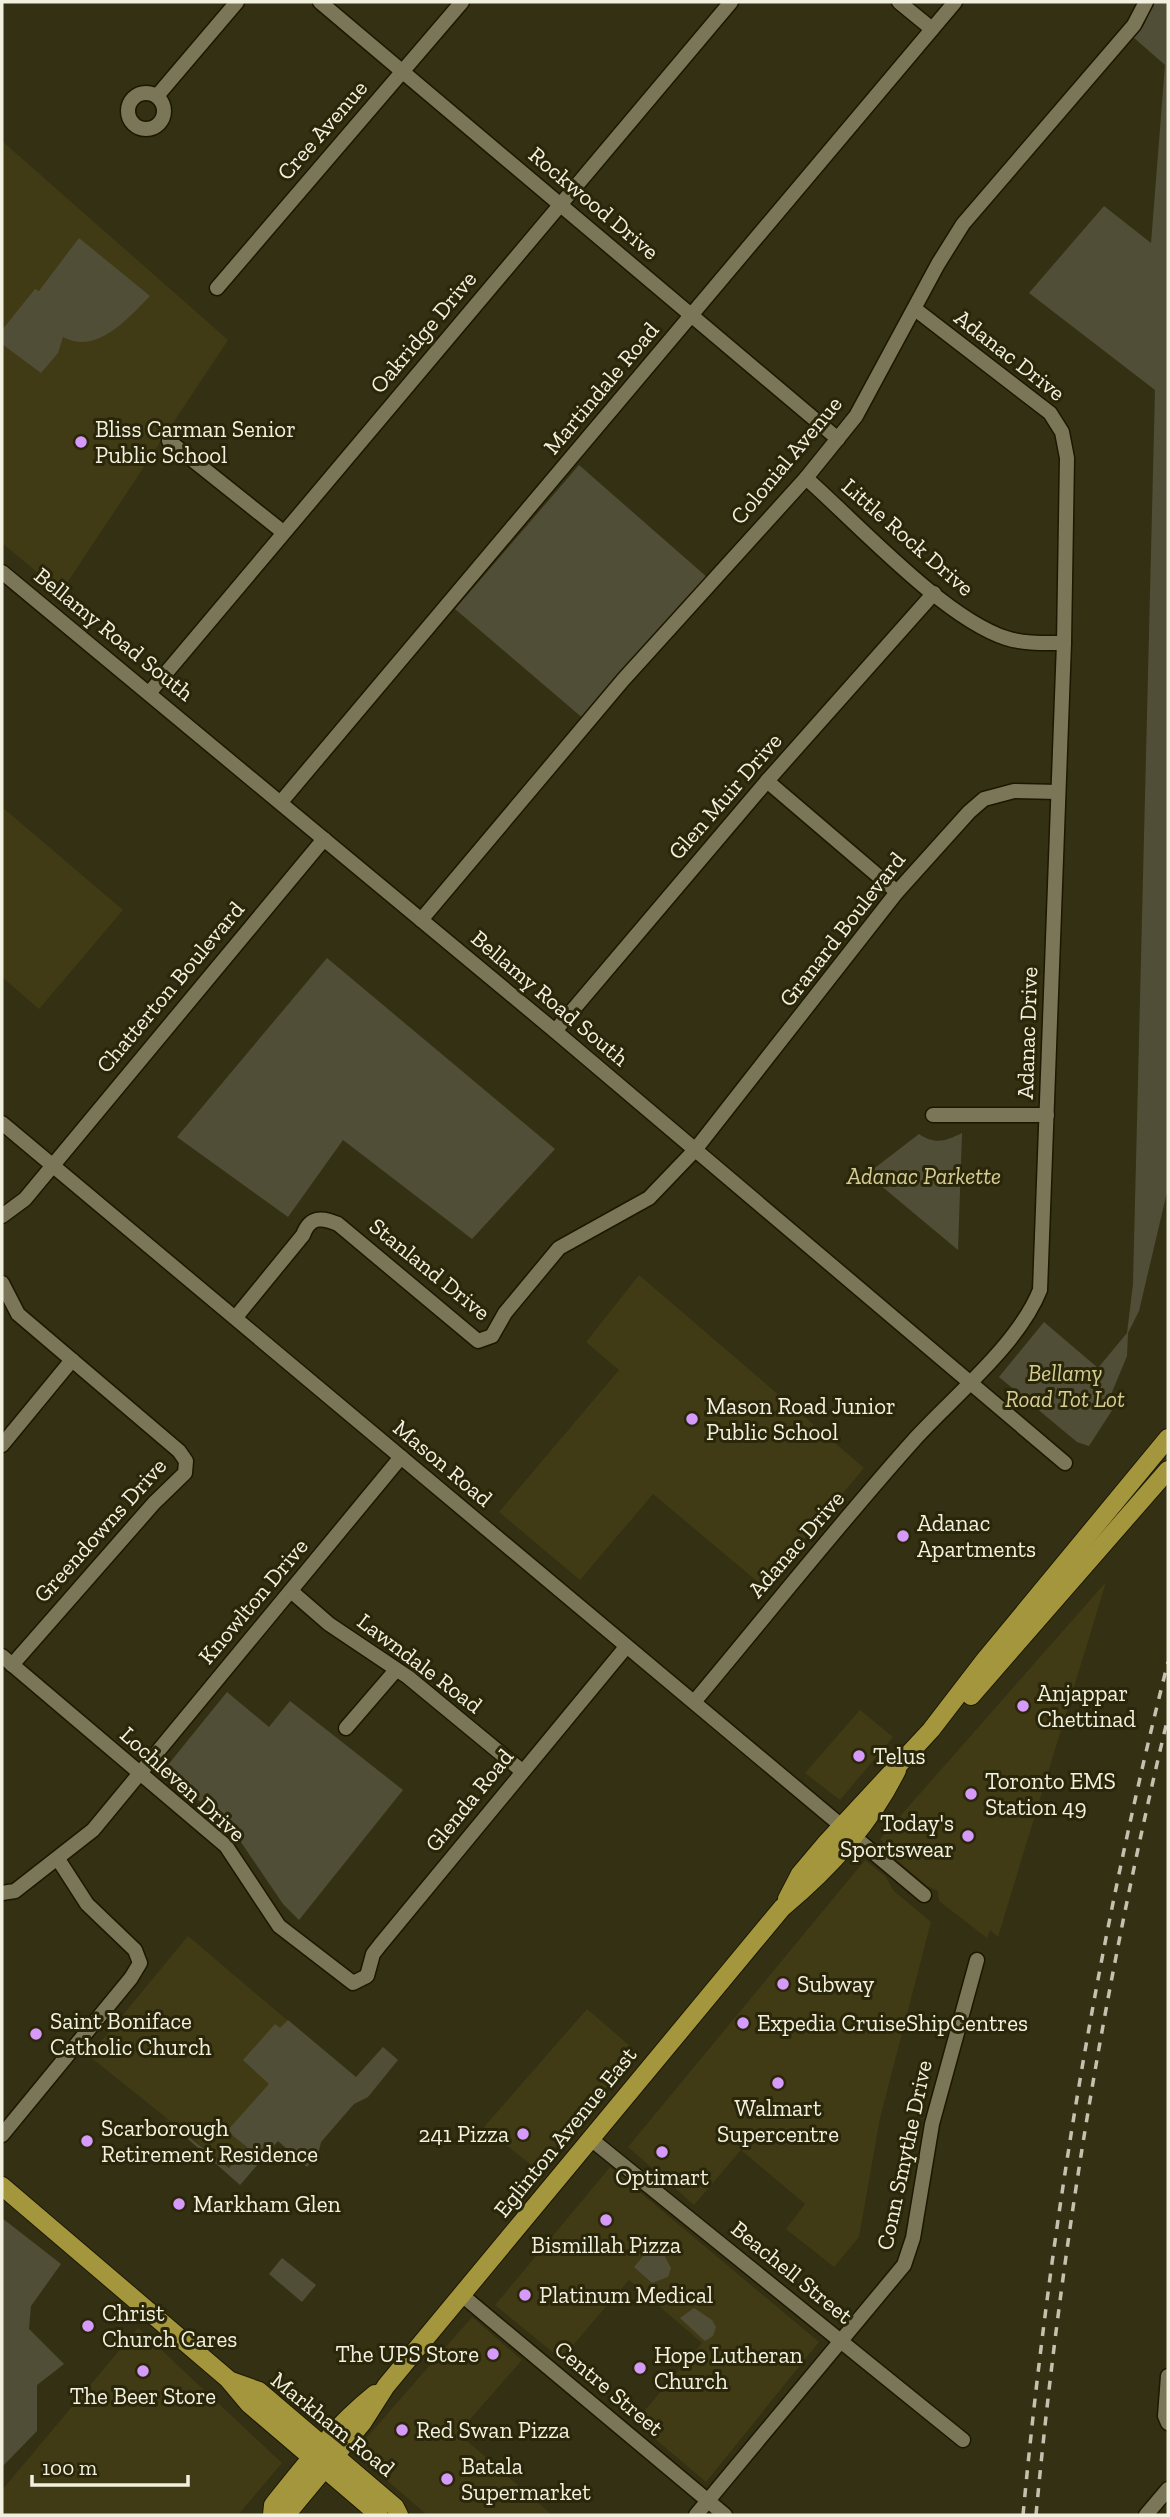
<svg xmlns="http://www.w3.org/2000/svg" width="1170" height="2517" viewBox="0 0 1170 2517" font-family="'Zilla Slab',serif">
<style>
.built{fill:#403a15}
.green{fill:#514e37}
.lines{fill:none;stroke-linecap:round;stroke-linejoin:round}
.minor-casing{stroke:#1c1800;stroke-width:17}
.major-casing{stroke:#1c1800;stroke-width:20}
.minor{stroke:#7b7658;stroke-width:14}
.major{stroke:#a3963c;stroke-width:18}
.rail{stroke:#c4c2ae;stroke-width:3.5;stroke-dasharray:9 9;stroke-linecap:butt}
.poi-dot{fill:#d69bfa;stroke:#2a2609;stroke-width:2.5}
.labels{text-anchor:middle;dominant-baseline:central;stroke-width:6;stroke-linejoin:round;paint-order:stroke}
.street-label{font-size:23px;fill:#f2f0df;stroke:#2a2609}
.poi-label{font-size:23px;fill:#f2f0df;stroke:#2a2609;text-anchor:start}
.park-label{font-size:23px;font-style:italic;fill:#d6cd94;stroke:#2a2609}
</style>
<rect width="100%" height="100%" fill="#343013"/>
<g class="built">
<polygon points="2,141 228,340 61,592 2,543"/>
<polygon points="2,807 123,910 39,1009 2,977"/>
<polygon points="639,1275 864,1468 764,1587 653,1494 580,1580 499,1512 619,1370 586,1342"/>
<polygon points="1106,1582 998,1937 990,1930 987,1938 939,1901 938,1891 927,1886 883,1848 885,1844 880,1839"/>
<polygon points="860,1710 893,1737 840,1800 805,1773"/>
<polygon points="865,1860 885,1876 894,1891 931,1922 880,2118 859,2237 834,2267 786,2229 805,2204 741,2150 694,2205 628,2147"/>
<polygon points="188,1936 326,2053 229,2168 89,2056"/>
<polygon points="587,2009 637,2052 536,2169 484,2127"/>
<polygon points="610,2167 819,2342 706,2482 635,2422 702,2343 629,2280 561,2359 495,2305"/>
<polygon points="472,2317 522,2360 458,2433 552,2515 427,2515 354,2452"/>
<polygon points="138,2328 282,2463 238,2515 2,2515 2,2490"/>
</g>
<g class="green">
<polygon points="1153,2 1168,2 1168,1188 1139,1311 1128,1333 1127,1356 1110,1397 1118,1401 1089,1446 1077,1442 999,1377 1044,1322 1098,1368 1127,1333 1133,1284 1155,390 1029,293 1104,206 1151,243 1165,65 1133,37 1144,25"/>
<path d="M79,238l71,58c-21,21 -53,60 -87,41l-5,16 -17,20 -39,-29v-14l33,-41 4,2z"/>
<polygon points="579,465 708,578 585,720 455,609"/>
<polygon points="327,958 555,1149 472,1239 343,1140 288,1217 177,1137"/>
<path d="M962,1133l-4,117 -91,-76 52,-40c16,11 27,7 43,-1z"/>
<polygon points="227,1692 269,1727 290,1701 403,1790 299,1920 283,1904 230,1826 163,1771"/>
<polygon points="288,2020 356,2077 383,2047 398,2060 368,2097 354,2104 321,2142 318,2154 307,2167 278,2141 240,2185 163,2117 229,2168 247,2147 227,2131 269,2084 243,2060 275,2024 280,2028"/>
<polygon points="2,2218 61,2264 31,2306 29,2329 64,2364 37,2385 37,2431 2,2467"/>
<polygon points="651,2247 663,2253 671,2268 668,2277 652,2283 634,2267"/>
<polygon points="282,2258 316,2285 302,2302 269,2274"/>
<polygon points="694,2308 712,2320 716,2327 713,2336 705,2341 680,2318"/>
</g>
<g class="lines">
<defs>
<g id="minor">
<polyline points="320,2 838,439"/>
<polyline points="899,2 932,29"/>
<circle cx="146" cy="111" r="18"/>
<polyline points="157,96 237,2"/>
<polyline points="217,288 462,2"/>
<polyline points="169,441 283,532"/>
<path d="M806,478c51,45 138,140 200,160 18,6 39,5 58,5"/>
<polyline points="2,572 555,1031 1065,1463"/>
<polyline points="150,692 731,2"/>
<polyline points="767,781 897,892"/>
<polyline points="281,802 955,2"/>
<polyline points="421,920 623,680 806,478 856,416 938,264 963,224 1134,25 1146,2"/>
<polyline points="555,1031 767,781 934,593"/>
<polyline points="933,1115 1047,1115"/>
<polyline points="2,1123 924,1895"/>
<polyline points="2,1216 25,1199 324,839"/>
<polyline points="2,1283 18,1314 179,1451 186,1461 185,1473 154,1503 12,1665"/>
<path d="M236,1317l67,-82c7,-19 19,-18 35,-11l140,117 14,-5 13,-23 54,-65 90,-50 46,-48 202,-258 72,-80 15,-13 30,-8 44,1"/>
<polyline points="2,1445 72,1360"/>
<polyline points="291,1591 329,1624 408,1677 522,1771"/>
<polyline points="2,1656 226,1846 279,1926 353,1983 367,1976 373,1954 380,1945 626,1647"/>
<path d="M694,1702c73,-87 144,-177 220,-262 40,-44 104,-95 126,-150l24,-647 3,-185 -5,-26 -12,-19 -135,-104"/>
<polyline points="346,1728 396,1670"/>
<polyline points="2,1893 15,1891 93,1830 401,1457"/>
<polyline points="2,2135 131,1978 140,1963 135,1950 87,1904 58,1859"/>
<polyline points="592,2140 963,2440"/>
<polyline points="463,2296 725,2515"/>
<polyline points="1168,2376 1165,2416 1168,2423"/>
<polyline points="696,2515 904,2265 913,2238 932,2124 977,1960"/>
<polyline points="1146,2515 1168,2489"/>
</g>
<g id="major">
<polyline points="971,1696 1168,1470"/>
<polyline points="787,1899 800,1874 827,1842 931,1730 984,1661 1168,1438"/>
<polyline points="2,2186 228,2379 249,2404 379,2515"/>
<polyline points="231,2381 259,2391 395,2507 399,2515"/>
<path d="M272,2515l1,-10c32,-40 62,-79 102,-111"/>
<path d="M286,2515l77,-93 23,-36 396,-478c47,-39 88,-83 115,-138"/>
</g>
</defs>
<use href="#minor" class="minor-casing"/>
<use href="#major" class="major-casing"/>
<use href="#minor" class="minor"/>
<use href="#major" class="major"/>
<g class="rail">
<path d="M1023,2515c27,-287 74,-573 145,-853"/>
<path d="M1036,2515c25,-269 69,-535 132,-798"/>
</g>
</g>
<g class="poi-dot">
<circle cx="81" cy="442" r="7"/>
<circle cx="692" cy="1419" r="7"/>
<circle cx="903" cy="1536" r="7"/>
<circle cx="1023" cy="1706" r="7"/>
<circle cx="859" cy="1756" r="7"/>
<circle cx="971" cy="1794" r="7"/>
<circle cx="968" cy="1836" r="7"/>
<circle cx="783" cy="1984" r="7"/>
<circle cx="743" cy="2023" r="7"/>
<circle cx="36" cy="2034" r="7"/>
<circle cx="778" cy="2083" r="7"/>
<circle cx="523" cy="2134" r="7"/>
<circle cx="87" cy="2141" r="7"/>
<circle cx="662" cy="2152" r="7"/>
<circle cx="179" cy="2204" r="7"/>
<circle cx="606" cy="2220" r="7"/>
<circle cx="525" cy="2295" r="7"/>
<circle cx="88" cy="2326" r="7"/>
<circle cx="493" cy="2354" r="7"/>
<circle cx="640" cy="2368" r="7"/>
<circle cx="143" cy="2371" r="7"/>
<circle cx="402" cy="2430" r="7"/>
<circle cx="447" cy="2479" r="7"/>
</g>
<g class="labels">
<g class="street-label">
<text transform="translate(322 130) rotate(-49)">Cree Avenue</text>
<text transform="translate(594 203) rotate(40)">Rockwood Drive</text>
<text transform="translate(423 332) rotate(-50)">Oakridge Drive</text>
<text transform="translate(1010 355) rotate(38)">Adanac Drive</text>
<text transform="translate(601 388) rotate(-50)">Martindale Road</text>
<text transform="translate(786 460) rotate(-50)">Colonial Avenue</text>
<text transform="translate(908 537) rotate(41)">Little Rock Drive</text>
<text transform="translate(114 634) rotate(39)">Bellamy Road South</text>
<text transform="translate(725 796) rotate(-49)">Glen Muir Drive</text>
<text transform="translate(842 929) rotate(-52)">Granard Boulevard</text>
<text transform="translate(170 987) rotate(-50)">Chatterton Boulevard</text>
<text transform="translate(550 998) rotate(40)">Bellamy Road South</text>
<text transform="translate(1027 1033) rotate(-88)">Adanac Drive</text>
<text transform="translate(430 1269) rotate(39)">Stanland Drive</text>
<text transform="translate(443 1463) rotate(40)">Mason Road</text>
<text transform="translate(100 1530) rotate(-48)">Greendowns Drive</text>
<text transform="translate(796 1544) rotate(-49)">Adanac Drive</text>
<text transform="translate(253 1601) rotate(-50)">Knowlton Drive</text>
<text transform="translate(420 1663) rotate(37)">Lawndale Road</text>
<text transform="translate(183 1784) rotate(42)">Lochleven Drive</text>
<text transform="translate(469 1800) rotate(-51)">Glenda Road</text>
<text transform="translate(565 2132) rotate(-51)">Eglinton Avenue East</text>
<text transform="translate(904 2155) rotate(-78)">Conn Smythe Drive</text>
<text transform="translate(792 2272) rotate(39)">Beachell Street</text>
<text transform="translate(609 2388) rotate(40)">Centre Street</text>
<text transform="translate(333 2424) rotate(39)">Markham Road</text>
</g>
<g class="poi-label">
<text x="95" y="429">Bliss Carman Senior<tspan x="95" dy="26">Public School</tspan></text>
<text x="706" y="1406">Mason Road Junior<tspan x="706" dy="26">Public School</tspan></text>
<text x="917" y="1523">Adanac<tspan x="917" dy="26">Apartments</tspan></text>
<text x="1037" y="1693">Anjappar<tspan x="1037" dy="26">Chettinad</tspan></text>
<text x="873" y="1756">Telus</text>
<text x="985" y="1781">Toronto EMS<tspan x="985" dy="26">Station 49</tspan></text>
<text x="954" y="1823" text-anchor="end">Today's<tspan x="954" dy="26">Sportswear</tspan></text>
<text x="797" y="1984">Subway</text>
<text x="50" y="2021">Saint Boniface<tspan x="50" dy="26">Catholic Church</tspan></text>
<text x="757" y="2023">Expedia CruiseShipCentres</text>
<text x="778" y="2108" text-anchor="middle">Walmart<tspan x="778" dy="26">Supercentre</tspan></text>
<text x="101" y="2128">Scarborough<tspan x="101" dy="26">Retirement Residence</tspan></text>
<text x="509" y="2134" text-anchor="end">241 Pizza</text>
<text x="662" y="2177" text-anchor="middle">Optimart</text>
<text x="193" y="2204">Markham Glen</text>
<text x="606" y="2245" text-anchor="middle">Bismillah Pizza</text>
<text x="539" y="2295">Platinum Medical</text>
<text x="102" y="2313">Christ<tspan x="102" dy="26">Church Cares</tspan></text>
<text x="479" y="2354" text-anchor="end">The UPS Store</text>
<text x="654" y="2355">Hope Lutheran<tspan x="654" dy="26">Church</tspan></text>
<text x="143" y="2396" text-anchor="middle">The Beer Store</text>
<text x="416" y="2430">Red Swan Pizza</text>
<text x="461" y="2466">Batala<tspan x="461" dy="26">Supermarket</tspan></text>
</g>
<g class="park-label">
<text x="924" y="1176">Adanac Parkette</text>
<text x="1065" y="1373">Bellamy<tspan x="1065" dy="26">Road Tot Lot</tspan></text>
</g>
</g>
<rect width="1170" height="2517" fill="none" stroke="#f2f0df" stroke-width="7"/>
<path d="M32 2475v10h156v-10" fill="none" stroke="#f2f0df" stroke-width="3.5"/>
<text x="42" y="2475" font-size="21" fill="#f2f0df" stroke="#2a2609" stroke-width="5" paint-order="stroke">100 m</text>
</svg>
